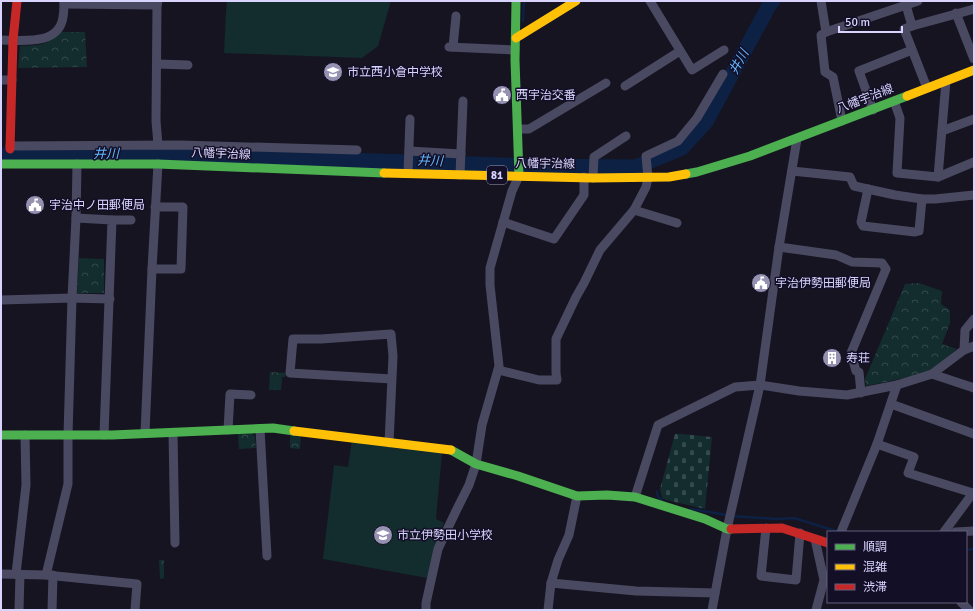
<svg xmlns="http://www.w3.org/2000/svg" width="975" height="611" viewBox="0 0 975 611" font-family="Signika,'Noto Sans JP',sans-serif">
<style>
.cemetery{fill:url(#cemetery-stones)}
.park{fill:url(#park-crowns)}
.garden{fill:#132c2d}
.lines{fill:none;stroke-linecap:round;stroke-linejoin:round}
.stream{stroke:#0d2144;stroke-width:2.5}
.river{stroke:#0d2144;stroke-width:15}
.street{stroke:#4a4962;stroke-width:9}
.fast{stroke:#4caf50;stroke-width:9}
.slow{stroke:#ffc107;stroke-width:9}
.jam{stroke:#c62828;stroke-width:9}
.labels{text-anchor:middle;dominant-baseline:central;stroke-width:3;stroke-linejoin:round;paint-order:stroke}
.shield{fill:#130f26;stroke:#9e99be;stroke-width:1}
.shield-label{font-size:11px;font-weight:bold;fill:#d9d4ff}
.poi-label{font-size:12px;fill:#d9d4ff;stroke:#130f26;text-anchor:start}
.street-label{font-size:12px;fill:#d9d4ff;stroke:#130f26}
.water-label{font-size:13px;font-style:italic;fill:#62b6ff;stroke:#130f26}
</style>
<defs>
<pattern id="cemetery-stones" width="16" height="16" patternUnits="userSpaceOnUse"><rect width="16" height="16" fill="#132c2d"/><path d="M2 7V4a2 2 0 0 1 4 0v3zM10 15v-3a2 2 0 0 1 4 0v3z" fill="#354a4c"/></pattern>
<pattern id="park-crowns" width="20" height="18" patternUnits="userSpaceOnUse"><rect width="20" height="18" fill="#132c2d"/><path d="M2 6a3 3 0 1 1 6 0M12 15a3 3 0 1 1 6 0" fill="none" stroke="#354a4c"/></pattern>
</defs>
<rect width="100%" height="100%" fill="#161421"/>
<polygon class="cemetery" points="675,434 682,434 712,437 705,509 666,500 662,498 660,489"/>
<g class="park">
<path d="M60,32h25l2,35 -69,1 2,-22c18,-1 27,0 40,-14z"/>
<polygon points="79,258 104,259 104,293 77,293"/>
<polygon points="919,283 942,291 941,304 950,310 950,323 942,344 957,349 929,373 866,386 865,379 905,284"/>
<polygon points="270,372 286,373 285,377 282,377 281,390 269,390"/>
<polygon points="251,432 255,437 256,448 239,449 238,433"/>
<polygon points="290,433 301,433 300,449 290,448"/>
<polygon points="159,560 164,560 164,578 160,579"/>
</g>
<g class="garden">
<polygon points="227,1 391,1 378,46 362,58 224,53 226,11"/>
<polygon points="352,440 442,453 436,519 444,523 435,548 427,578 323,559 334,465 348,467"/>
</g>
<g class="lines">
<g class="stream">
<polyline points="523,21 524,1"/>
<polyline points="657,492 658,497 662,500"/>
<polyline points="691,509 727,515"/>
<polyline points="732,516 777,519 794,518 839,532"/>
<polyline points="966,550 974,549"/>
</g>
<polyline class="river" points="1,155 165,154 532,166 636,167 682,148 706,122 770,4 773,1"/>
<g class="street">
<polyline points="650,1 692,70 724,50"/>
<polyline points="821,1 826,32"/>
<polyline points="64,4 157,5 158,1"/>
<polyline points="157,5 156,121 158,145"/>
<polyline points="906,5 912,26 904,29 927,88"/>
<polyline points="956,13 974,59"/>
<polyline points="912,26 974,9"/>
<path d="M1,40c21,0 58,6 62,-23 1,-5 1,-11 1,-16"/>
<polyline points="449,47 515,50"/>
<polyline points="453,47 456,16"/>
<polyline points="157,64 188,65"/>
<polyline points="1,80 12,80"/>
<polyline points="625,86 680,51"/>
<polyline points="894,101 900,118 897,173 938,177 974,162"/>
<polyline points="873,110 859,71 912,50"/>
<polyline points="842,121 833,77 825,72 821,35 826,32 918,1"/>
<polyline points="518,129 529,129 606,83"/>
<polyline points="942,131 974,119"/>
<polyline points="10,146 180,145 357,150"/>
<polyline points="409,151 461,154"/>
<polyline points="792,171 850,177 854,186 895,195 922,199 935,199 974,195"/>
<polyline points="408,173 410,119"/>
<polyline points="460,175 463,101"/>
<polyline points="938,177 946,81"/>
<polyline points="593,178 594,157 626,136"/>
<polyline points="868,189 861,222 863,226 915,232 919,231 922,199"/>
<polyline points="634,210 677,223"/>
<polyline points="76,218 112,220 104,435"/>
<polyline points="112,220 131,220"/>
<polyline points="503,222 554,239 584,195 584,177"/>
<polyline points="779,247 836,255 852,262 882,263 886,269 851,353 856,371 859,372 861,393"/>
<polyline points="152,269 181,269 183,207 155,207"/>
<polyline points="1,300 72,298 110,299"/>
<polyline points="964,350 965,330 974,319"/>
<polyline points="498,370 539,380 557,380 556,373 556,339 576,297 584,283 600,250 634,210 646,187 648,178 646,156 678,141 697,118 723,74"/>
<polyline points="932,374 974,388"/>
<polyline points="891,404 974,434"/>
<polyline points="260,429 267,556"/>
<polyline points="228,430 230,394 251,395"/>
<polyline points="145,433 152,269 158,164"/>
<polyline points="173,433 175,543"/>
<polyline points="389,443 393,356 391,334 321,339 293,339 290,373 392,379"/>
<polyline points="877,444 914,457 908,473 973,493 944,532"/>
<polyline points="635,497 658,425 735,387 760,385 799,391 847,395 897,385 932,374 964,350 974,346"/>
<polyline points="766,528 761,576 796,580 800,533"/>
<polyline points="841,532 877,444 897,385"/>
<polyline points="955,532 974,531"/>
<polyline points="815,539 824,580 816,610"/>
<polyline points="1,574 46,575 137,584 135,610"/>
<polyline points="16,574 26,485 25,435"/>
<polyline points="46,575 68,484 68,435 72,298 76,218 77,164"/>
<polyline points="551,583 636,591 715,593"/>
<polyline points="961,602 969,610"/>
<polyline points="19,610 20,574"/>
<polyline points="52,610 53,575"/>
<polyline points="426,610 426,603 438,549 456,511 469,485 476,464 482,425 499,366 490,285 490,268 512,191 519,176"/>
<polyline points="548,610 551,583 558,560 569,535 577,496"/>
<polyline points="712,610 727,529 760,385 779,247 797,139"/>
</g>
<g class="fast">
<polyline points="516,1 515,60 519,176"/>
<polyline points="1,164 158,164 384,173"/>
<polyline points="686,174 697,172 750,156 907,96"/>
<polyline points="1,435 112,435 273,428 294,431"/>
<polyline points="451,450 476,464 518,476 577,496 607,495 635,497 705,519 727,529 731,529"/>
</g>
<g class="slow">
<polyline points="516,38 576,1"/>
<polyline points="907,96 974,70"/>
<polyline points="384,173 593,178 669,177 686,174"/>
<polyline points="294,431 451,450"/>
</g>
<g class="jam">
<polyline points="10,149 13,40 17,1"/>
<polyline points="731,529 782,528 828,543"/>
</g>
</g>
<defs>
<symbol id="school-disc" viewBox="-11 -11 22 22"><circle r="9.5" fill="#9591b1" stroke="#130f26"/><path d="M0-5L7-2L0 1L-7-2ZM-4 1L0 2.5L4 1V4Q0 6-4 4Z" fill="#fff"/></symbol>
<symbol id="civic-disc" viewBox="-11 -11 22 22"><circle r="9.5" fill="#9591b1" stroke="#130f26"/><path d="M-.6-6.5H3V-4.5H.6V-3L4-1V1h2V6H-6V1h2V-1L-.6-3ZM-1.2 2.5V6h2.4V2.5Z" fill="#fff"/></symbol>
<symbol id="building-disc" viewBox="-11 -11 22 22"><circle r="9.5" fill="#9591b1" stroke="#130f26"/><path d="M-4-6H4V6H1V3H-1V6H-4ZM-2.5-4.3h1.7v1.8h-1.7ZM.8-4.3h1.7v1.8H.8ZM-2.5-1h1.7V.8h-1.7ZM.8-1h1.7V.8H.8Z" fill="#fff"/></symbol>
</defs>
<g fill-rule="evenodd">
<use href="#school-disc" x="322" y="61" width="22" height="22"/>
<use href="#civic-disc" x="491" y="84" width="22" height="22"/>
<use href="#civic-disc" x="24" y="194" width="22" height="22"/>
<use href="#civic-disc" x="750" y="272" width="22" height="22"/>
<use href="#building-disc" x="821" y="347" width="22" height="22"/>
<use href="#school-disc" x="372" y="524" width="22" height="22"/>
</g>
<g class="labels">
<rect class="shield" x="487" y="166" width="20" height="18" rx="3"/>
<g class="shield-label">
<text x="497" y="175">81</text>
</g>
<g class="poi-label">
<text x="347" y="72">市立西小倉中学校</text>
<text x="516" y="95">西宇治交番</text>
<text x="49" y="205">宇治中ノ田郵便局</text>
<text x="775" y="283">宇治伊勢田郵便局</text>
<text x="846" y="358">寿荘</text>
<text x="397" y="535">市立伊勢田小学校</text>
</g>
<g class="street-label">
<text transform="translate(865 99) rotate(-21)">八幡宇治線</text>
<text transform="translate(221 154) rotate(2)">八幡宇治線</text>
<text transform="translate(545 164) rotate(1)">八幡宇治線</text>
</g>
<g class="water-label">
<text transform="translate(739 62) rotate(-61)">井川</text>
<text x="106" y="154">井川</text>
<text transform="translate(430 161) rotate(2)">井川</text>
</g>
</g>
<rect width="975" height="611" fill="none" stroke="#d9d4ff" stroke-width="4"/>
<rect x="827" y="531" width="140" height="72" fill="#130f26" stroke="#625e7d"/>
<rect x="835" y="544" width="20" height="6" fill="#4caf50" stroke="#625e7d"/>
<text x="863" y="551" font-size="12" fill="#d9d4ff">順調</text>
<rect x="835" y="564" width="20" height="6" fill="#ffc107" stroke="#625e7d"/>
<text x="863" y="571" font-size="12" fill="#d9d4ff">混雑</text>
<rect x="835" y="584" width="20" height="6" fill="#c62828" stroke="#625e7d"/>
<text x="863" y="591" font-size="12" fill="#d9d4ff">渋滞</text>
<path d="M839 26v6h63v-6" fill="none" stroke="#d9d4ff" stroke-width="2"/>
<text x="845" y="26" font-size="12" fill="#d9d4ff" stroke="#130f26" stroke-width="3" paint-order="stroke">50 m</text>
</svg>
